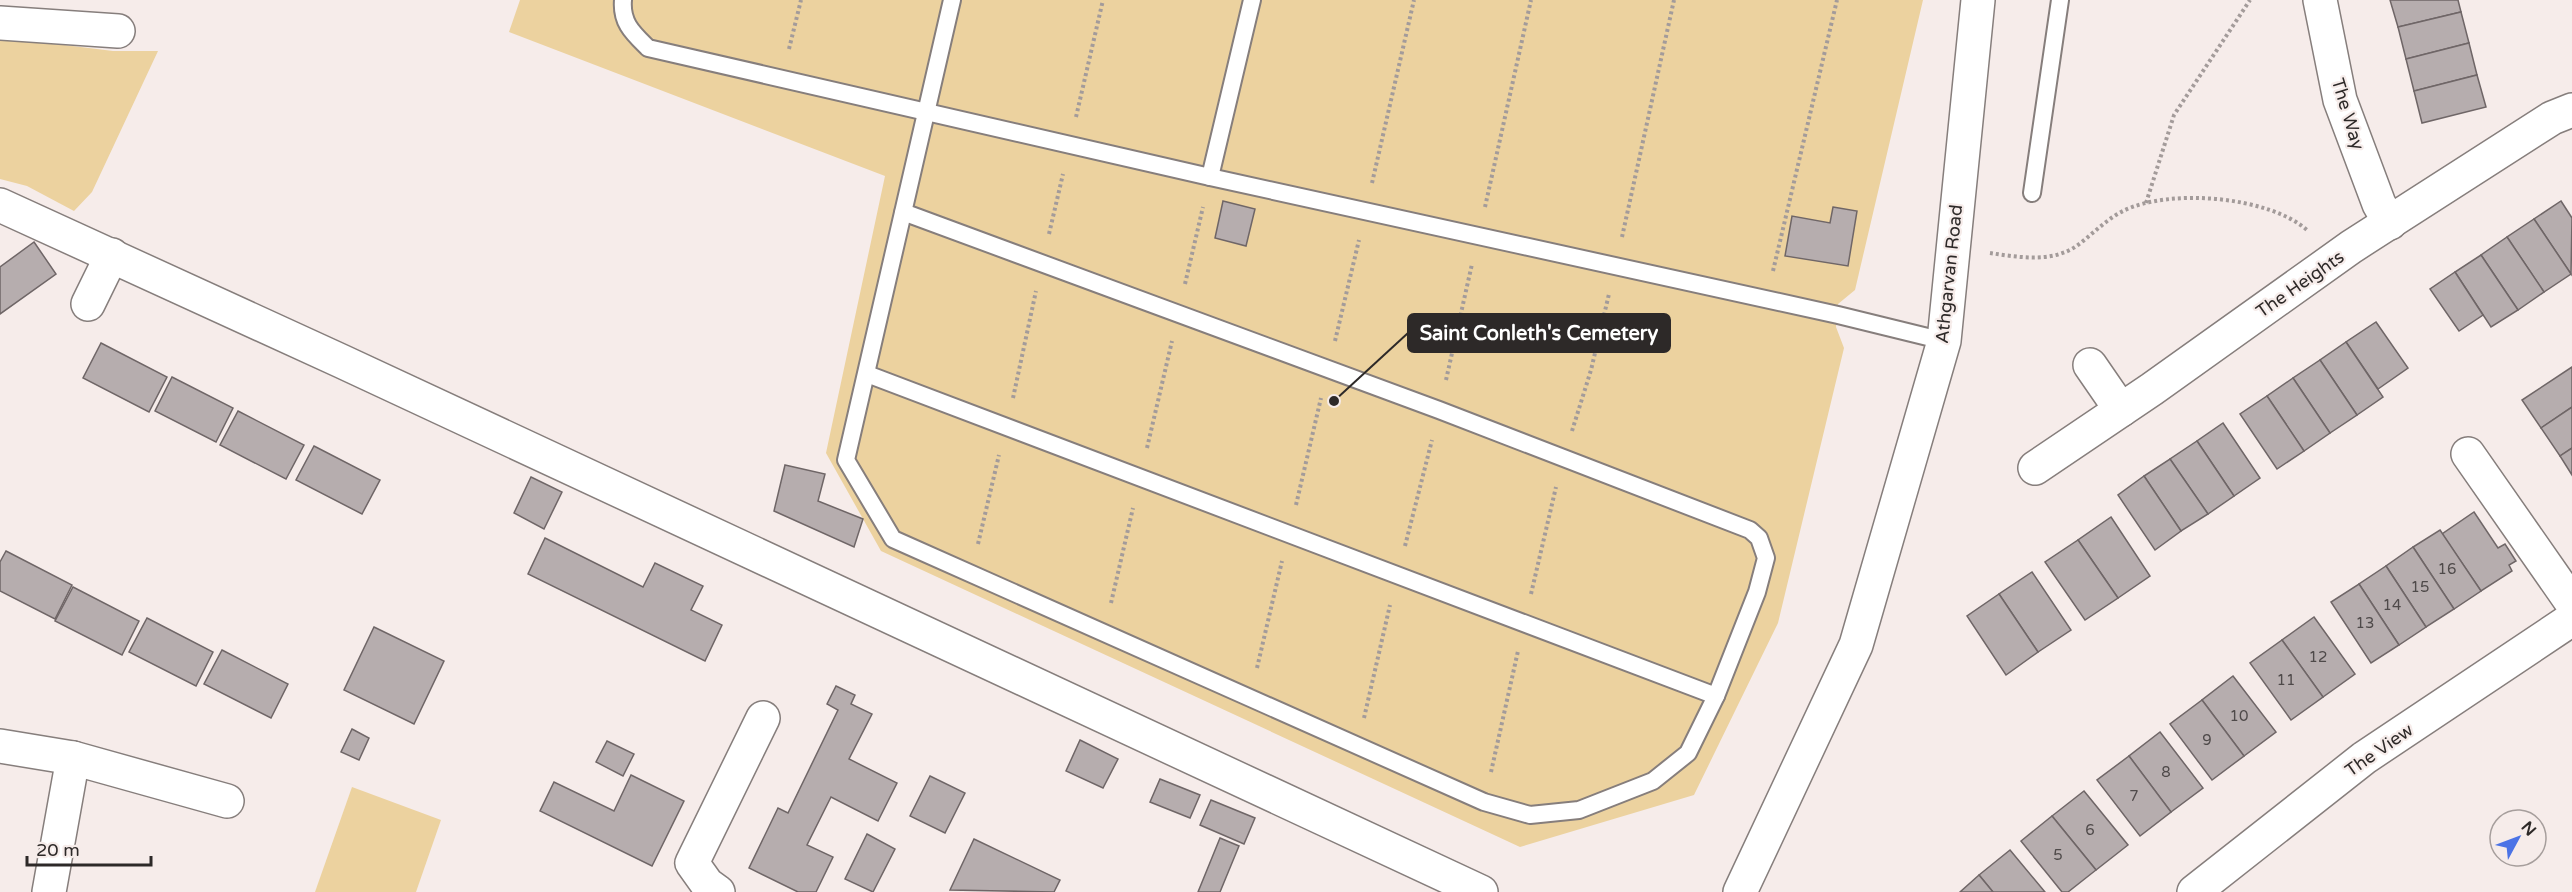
<svg xmlns="http://www.w3.org/2000/svg" width="2572" height="892" viewBox="0 0 2572 892" font-family="'Varela Round',sans-serif">
<style>
.green{fill:#ecd29f}
.building{fill:#b6adae;stroke:#6f6667;stroke-width:1.5}
.lines{fill:none;stroke-linecap:round;stroke-linejoin:round}
.service-casing{stroke:#867e7c;stroke-width:20}
.minor-casing{stroke:#867e7c;stroke-width:36}
.secondary-casing{stroke:#867e7c;stroke-width:36}
.path{stroke:#a39b9a;stroke-width:4;stroke-dasharray:3 3;stroke-linecap:butt}
.service{stroke:#fff;stroke-width:16}
.minor{stroke:#fff;stroke-width:33}
.secondary{stroke:#fff;stroke-width:33}
.labels{text-anchor:middle;dominant-baseline:central;stroke-width:4.5;stroke-linejoin:round;paint-order:stroke}
.number-label{font-size:15px;fill:#4f4a4a}
.street-label{font-size:18px;fill:#2d2928;stroke:#f6ecea}
.leader{fill:none;stroke:#2d2928;stroke-width:2}
.callout-dot{fill:#2d2928;stroke:#f6ecea;stroke-width:2}
.callout{fill:#2d2928;stroke:#2d2928;stroke-width:2}
.callout-label{font-size:20px;text-anchor:middle;font-weight:bold;fill:#fff}
</style>
<rect width="100%" height="100%" fill="#f6ecea"/>
<g class="green">
<polygon points="520,0 1923,0 1855,290 1838,304 1836,327 1844,348 1778,623 1694,795 1520,847 881,551 826,453 885,176 509,32"/>
<polygon points="0,41 32,41 113,51 158,51 92,192 74,211 27,186 0,179"/>
<polygon points="352,787 441,820 416,892 315,892"/>
</g>
<g class="building">
<polygon points="2390,0 2458,0 2461,12 2398,27"/>
<polygon points="2461,12 2469,43 2406,59 2398,27"/>
<polygon points="2469,43 2477,75 2414,91 2406,59"/>
<polygon points="2477,75 2486,107 2422,123 2414,91"/>
<polygon points="1223,201 1255,209 1246,246 1215,238"/>
<polygon points="2561,201 2572,218 2571,274 2534,219"/>
<polygon points="1833,207 1857,211 1848,266 1785,256 1792,216 1830,223"/>
<polygon points="2534,219 2571,274 2544,292 2507,237"/>
<polygon points="2507,237 2544,292 2518,310 2481,255"/>
<polygon points="34,242 56,274 0,314 0,267"/>
<polygon points="2481,255 2518,310 2491,327 2455,272"/>
<polygon points="2455,272 2483,315 2459,331 2430,289"/>
<polygon points="2376,322 2408,368 2378,389 2346,342"/>
<polygon points="2346,342 2383,397 2357,415 2320,360"/>
<polygon points="101,343 167,377 149,412 83,378"/>
<polygon points="2320,360 2357,415 2330,433 2293,378"/>
<polygon points="2572,367 2572,407 2541,428 2522,400"/>
<polygon points="172,377 233,408 216,442 155,411"/>
<polygon points="2293,378 2330,433 2304,451 2267,396"/>
<polygon points="2267,396 2304,451 2277,469 2240,414"/>
<polygon points="2572,407 2572,448 2560,456 2541,428"/>
<polygon points="238,411 304,445 286,479 220,445"/>
<polygon points="2223,423 2260,478 2234,496 2197,441"/>
<polygon points="2197,441 2234,496 2208,514 2170,459"/>
<polygon points="314,446 380,480 362,514 296,480"/>
<polygon points="2572,448 2572,475 2560,456"/>
<polygon points="2170,459 2208,514 2181,531 2144,476"/>
<polygon points="785,465 825,474 818,501 863,519 854,547 774,511"/>
<polygon points="2144,476 2181,531 2155,550 2118,495"/>
<polygon points="531,477 562,492 544,529 514,513"/>
<polygon points="2474,512 2498,548 2505,544 2516,561 2509,565 2512,571 2481,591 2442,534"/>
<polygon points="2111,517 2150,576 2118,598 2078,540"/>
<polygon points="2440,530 2481,591 2454,609 2413,547"/>
<polygon points="545,538 643,587 655,563 703,586 691,610 722,625 705,661 528,574"/>
<polygon points="2078,540 2118,598 2085,620 2045,562"/>
<polygon points="2413,547 2454,609 2426,627 2386,566"/>
<polygon points="6,551 72,585 55,619 0,591 0,562"/>
<polygon points="2386,566 2426,627 2399,645 2359,584"/>
<polygon points="2032,572 2071,630 2038,652 1999,594"/>
<polygon points="2359,584 2399,645 2371,663 2331,602"/>
<polygon points="73,587 139,621 122,655 55,621"/>
<polygon points="1999,594 2038,652 2006,675 1967,616"/>
<polygon points="2314,617 2355,674 2323,697 2282,640"/>
<polygon points="147,618 213,652 196,686 129,652"/>
<polygon points="374,627 444,661 414,724 344,690"/>
<polygon points="2282,640 2323,697 2291,720 2250,663"/>
<polygon points="222,650 288,684 271,718 204,684"/>
<polygon points="2233,676 2276,732 2244,756 2202,700"/>
<polygon points="836,686 855,695 851,704 872,714 849,759 897,783 878,821 831,797 807,845 833,857 816,892 798,892 749,868 778,808 788,813 838,710 827,704"/>
<polygon points="2202,700 2244,756 2212,780 2170,724"/>
<polygon points="352,729 369,738 359,760 341,752"/>
<polygon points="2160,732 2203,788 2171,812 2129,756"/>
<polygon points="1080,740 1118,759 1103,788 1066,771"/>
<polygon points="607,741 634,754 623,776 596,762"/>
<polygon points="2129,756 2171,812 2140,836 2097,780"/>
<polygon points="631,775 684,801 652,866 540,811 554,782 614,811"/>
<polygon points="930,776 965,793 945,833 910,816"/>
<polygon points="1160,779 1200,795 1190,818 1150,802"/>
<polygon points="2084,791 2128,845 2096,870 2052,816"/>
<polygon points="1211,800 1255,818 1244,844 1200,825"/>
<polygon points="2052,816 2096,870 2068,892 2062,892 2021,841"/>
<polygon points="867,834 895,849 873,892 845,879"/>
<polygon points="1220,838 1239,846 1220,892 1198,892"/>
<polygon points="974,839 1060,880 1054,892 950,890"/>
<polygon points="2010,850 2045,892 1993,892 1979,875"/>
<polygon points="1979,875 1993,892 1960,892"/>
</g>
<g class="lines">
<defs>
<g id="service">
<path d="M623,0c-2,23 10,33 25,48l562,129 628,138 106,26"/>
<polyline points="1210,177 1252,0"/>
<polyline points="2032,193 2060,0"/>
<polyline points="903,212 1439,410 1750,530 1759,538 1766,558 1757,592 1716,696 1688,753 1653,781 1579,810 1530,815 1484,802 893,539 846,460 952,0"/>
<polyline points="867,374 1716,696"/>
</g>
<g id="minor">
<polyline points="2320,0 2340,100 2379,204 2390,223"/>
<polyline points="0,23 118,31"/>
<polyline points="0,205 341,361 1481,892"/>
<polyline points="88,304 112,255"/>
<polyline points="2090,365 2121,410"/>
<polyline points="2468,454 2572,603"/>
<polyline points="2035,468 2152,389 2351,247 2552,118 2572,110"/>
<polyline points="0,746 73,758 227,801"/>
<polyline points="49,892 73,758"/>
<polyline points="718,892 707,884 692,863 763,718"/>
<polyline points="2194,892 2364,758 2572,619"/>
</g>
<polyline id="secondary" points="1740,892 1856,645 1944,341 1978,0"/>
</defs>
<use href="#service" class="service-casing"/>
<use href="#minor" class="minor-casing"/>
<use href="#secondary" class="secondary-casing"/>
<g class="path">
<polyline points="789,49 801,0"/>
<polyline points="1076,117 1103,0"/>
<polyline points="1372,183 1414,0"/>
<polyline points="2146,203 2174,115 2250,0"/>
<polyline points="1485,207 1531,0"/>
<polyline points="1049,234 1063,174"/>
<polyline points="1622,237 1674,0"/>
<path d="M1990,253c27,4 60,10 85,-6 16,-11 30,-27 48,-36 46,-23 145,-15 184,19"/>
<polyline points="1773,271 1837,0"/>
<polyline points="1185,284 1203,207"/>
<polyline points="1335,341 1359,240"/>
<polyline points="1446,380 1472,264"/>
<polyline points="1013,398 1036,291"/>
<polyline points="1572,431 1591,370 1609,294"/>
<polyline points="1147,448 1172,341"/>
<polyline points="1296,505 1321,398"/>
<polyline points="978,544 999,455"/>
<polyline points="1405,546 1432,440"/>
<polyline points="1531,594 1556,487"/>
<polyline points="1111,603 1133,508"/>
<polyline points="1257,668 1282,561"/>
<polyline points="1364,718 1390,605"/>
<polyline points="1491,772 1518,651"/>
</g>
<use href="#service" class="service"/>
<use href="#minor" class="minor"/>
<use href="#secondary" class="secondary"/>
</g>
<g class="labels">
<g class="number-label">
<text x="2447" y="569">16</text>
<text x="2420" y="587">15</text>
<text x="2392" y="605">14</text>
<text x="2365" y="623">13</text>
<text x="2318" y="657">12</text>
<text x="2286" y="680">11</text>
<text x="2239" y="716">10</text>
<text x="2207" y="740">9</text>
<text x="2166" y="772">8</text>
<text x="2134" y="796">7</text>
<text x="2090" y="830">6</text>
<text x="2058" y="855">5</text>
</g>
<g class="street-label">
<text transform="translate(2348 114) rotate(73)">The Way</text>
<text transform="translate(1949 274) rotate(-84)">Athgarvan Road</text>
<text transform="translate(2300 284) rotate(-35)">The Heights</text>
<text transform="translate(2379 750) rotate(-35)">The View</text>
</g>
</g>
<path class="leader" d="M1334 401L1408 333"/>
<circle class="callout-dot" cx="1334" cy="401" r="6"/>
<rect class="callout" x="1408" y="314" width="262" height="38" rx="6"/>
<g class="callout-label">
<text x="1539" y="340">Saint Conleth's Cemetery</text>
</g>
<g transform="translate(2518 838) rotate(49)"><circle r="28" fill="#f6ecea" stroke="#a69e9c" stroke-width="1.5"/>
<path d="M0-4.5L10 22L0 15L-10 22Z" fill="#4b73e6"/>
<text y="-9" font-size="16" font-weight="bold" text-anchor="middle" fill="#2d2928">N</text>
</g>
<path d="M27 856v9h124v-9" fill="none" stroke="#2d2928" stroke-width="3"/>
<text x="36" y="856" font-size="18" fill="#2d2928" stroke="#f6ecea" stroke-width="4.5" paint-order="stroke">20 m</text>
</svg>
